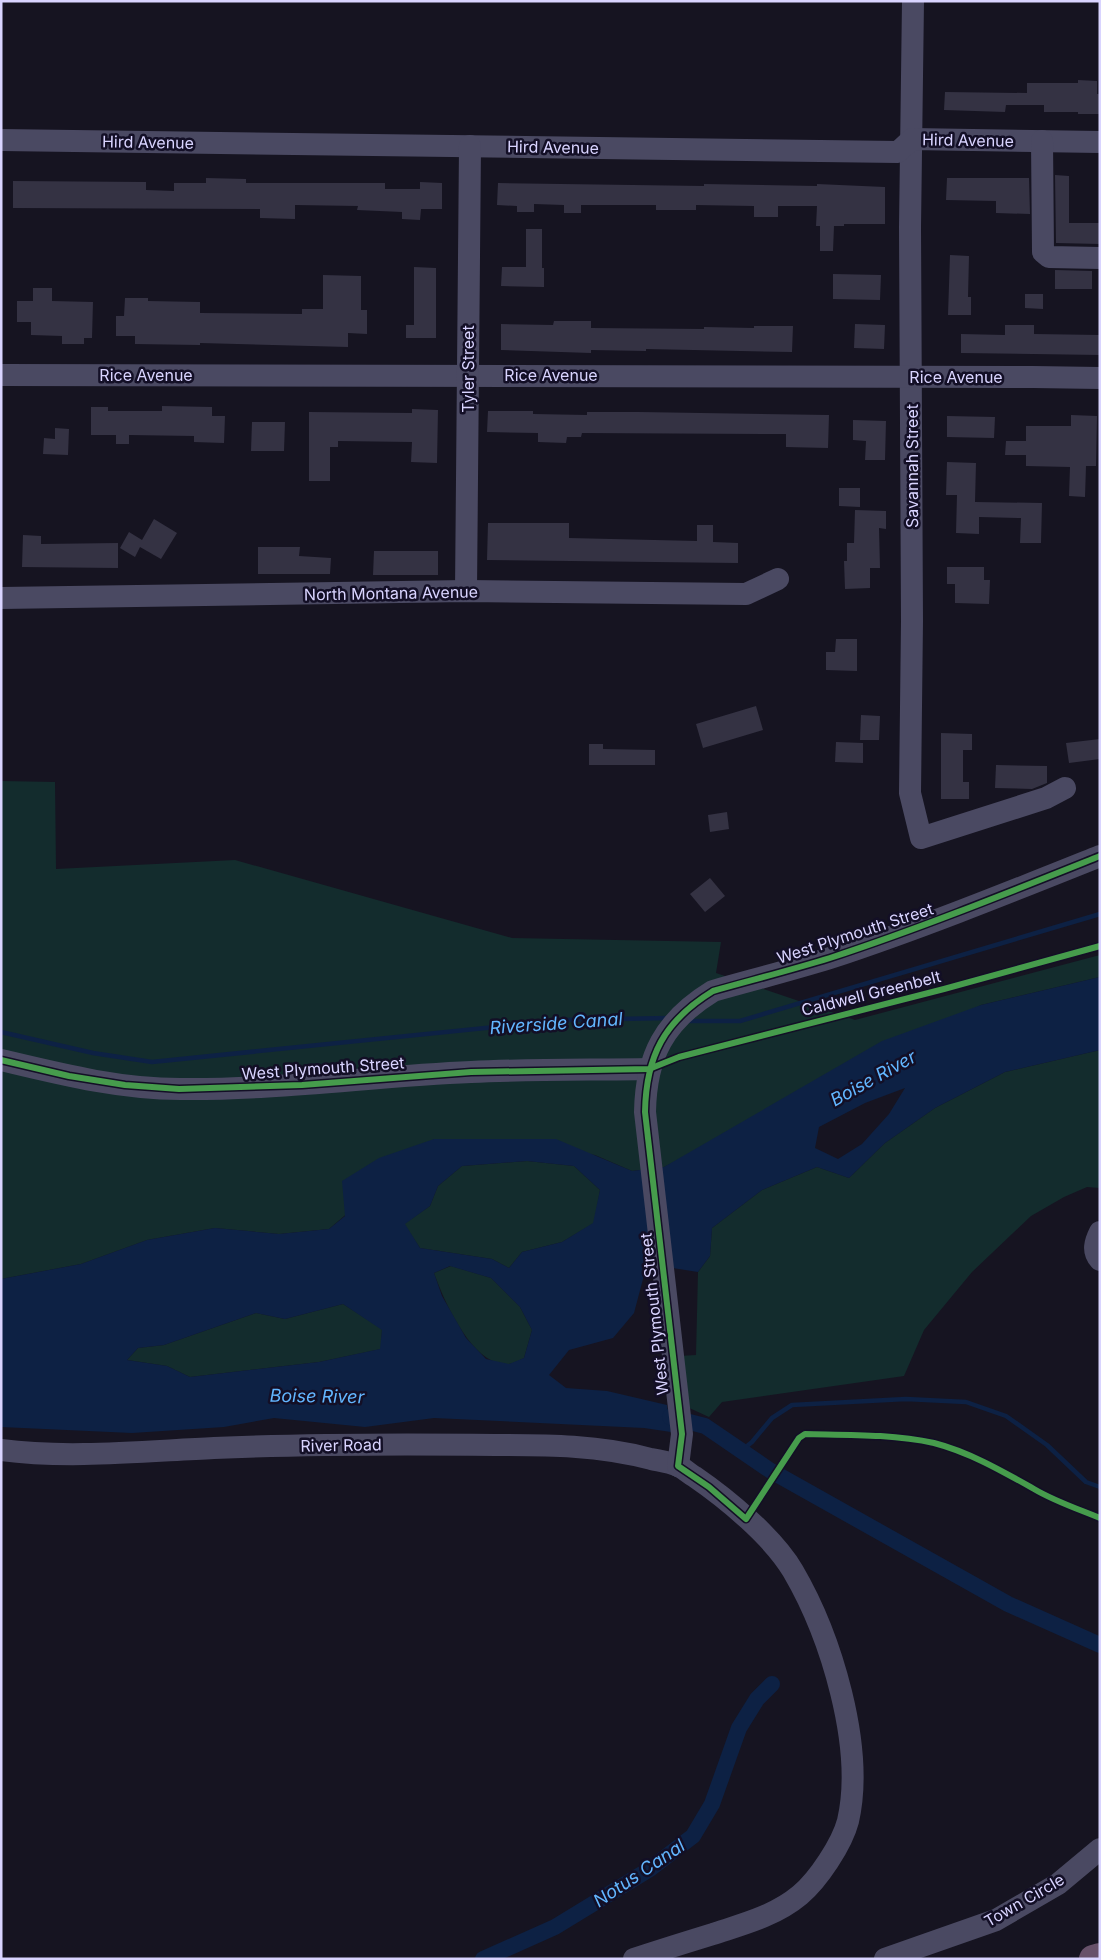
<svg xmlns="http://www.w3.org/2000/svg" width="1101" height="1960" viewBox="0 0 1101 1960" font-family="Inter,sans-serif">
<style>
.green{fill:#132c2d}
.water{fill:#0d2144;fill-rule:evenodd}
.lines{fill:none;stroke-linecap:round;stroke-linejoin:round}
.stream{stroke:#0d2144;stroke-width:4.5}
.canal{stroke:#0d2144;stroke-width:16}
.building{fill:#343243}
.minor{stroke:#4a4962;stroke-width:22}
.highway{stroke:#67516a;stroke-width:28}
.cycleway-casing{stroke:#130f26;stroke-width:9}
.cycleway{stroke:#469c4c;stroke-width:6}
.labels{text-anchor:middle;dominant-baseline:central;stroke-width:5;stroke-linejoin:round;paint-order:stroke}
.street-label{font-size:16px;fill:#d9d4ff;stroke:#130f26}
.water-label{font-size:18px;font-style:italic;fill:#62b6ff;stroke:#130f26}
</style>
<rect width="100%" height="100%" fill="#161421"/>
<g class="green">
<polygon points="1,781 55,782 56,869 235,860 512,938 721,942 716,973 855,1020 1100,955 1100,977 981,1005 664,1167 632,1171 595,1155 492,1140 434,1139 329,1229 279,1234 215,1228 147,1240 81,1264 1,1279"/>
<polygon points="1100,1050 1100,1188 1087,1187 1064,1197 1031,1216 972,1272 924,1330 904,1376 722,1402 709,1417 685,1406 679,1356 696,1355 698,1272 710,1256 712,1228 762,1190 817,1167 849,1178 885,1143 935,1108 1005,1072"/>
<polygon points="527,1161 574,1166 600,1190 594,1223 562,1242 522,1252 509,1268 492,1259 420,1248 404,1224 430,1206 438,1186 462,1166"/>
<path d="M451,1266l40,12 29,29 12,23 -8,28c-4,2 -10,5 -15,6 -36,4 -65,-63 -75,-91z"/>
<polygon points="343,1304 382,1329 381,1349 319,1362 190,1377 167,1366 127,1360 138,1348 164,1345 256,1313 285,1319"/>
</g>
<path class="water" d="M1100,977v73l-95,22 -70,36 -50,35 -36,35 -32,-11 -55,23 -50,38 -2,28 -12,16 -51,-8 -13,49 -21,25 -44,12 -20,25 17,13 41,3 60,14 4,27 -27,-4 -210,-10 -69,9 -91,-9 -50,9 -92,6 -131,-6v-148l80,-15 66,-24 68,-12 64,6 50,-5 16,-13 -3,-35 37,-23 55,-19h122l76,32 32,-4 218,-126 99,-36zM905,1088l-16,26 -27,30 -24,15 -23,-11 4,-21 46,-24zM527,1161l47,5 26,24 -7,33 -31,19 -40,10 -13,16 -17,-9 -72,-11 -15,-24 25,-18 8,-20 24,-20zM450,1266l41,12 29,29 12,23 -8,28 -15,6 -23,-5 -20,-21 -24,-42 -8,-23zM343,1304l39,26 -2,19 -61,13 -129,15 -23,-11 -40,-6 11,-12 26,-3 92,-32 29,6z"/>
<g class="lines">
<g class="stream">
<polyline points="687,1021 740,1021 1100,914"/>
<polyline points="1,1032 93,1053 152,1062 563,1020 670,1018"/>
<polyline points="741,1451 752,1442 772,1418 792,1405 906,1399 966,1402 1006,1416 1047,1445 1086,1482 1100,1487"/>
</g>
<g class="canal">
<polyline points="670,1417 705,1426 771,1471 1008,1604 1100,1645"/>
<polyline points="483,1959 555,1927 650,1869 693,1836 712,1804 739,1728 757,1699 772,1684"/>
</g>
</g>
<g class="building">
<polygon points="1078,80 1097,81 1097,94 1100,94 1100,114 1078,114 1078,112 1044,112 1044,105 1006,105 1005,112 944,110 945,92 1027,93 1027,83 1078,83"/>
<polygon points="1055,175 1069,176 1069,223 1100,223 1100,244 1056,243"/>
<polygon points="206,178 246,179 246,183 385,183 385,189 420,189 420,182 442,183 442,209 421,209 420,220 402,219 402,212 357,210 358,206 295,205 295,219 260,218 260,209 13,208 13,181 146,182 146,190 174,191 174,183 206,183"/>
<polygon points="947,178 1029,178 1030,214 996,213 996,201 946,200"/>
<polygon points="498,183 704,186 704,184 817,186 817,184 885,187 885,224 844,224 844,226 834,226 833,251 820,251 820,226 816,226 817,206 778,206 778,217 754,217 754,206 696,205 696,210 656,210 656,205 581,205 581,213 564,213 564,205 534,204 534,212 517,212 517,206 497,205"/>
<polygon points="526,229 542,229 542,268 544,268 544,287 501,286 502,267 526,267"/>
<polygon points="950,255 969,256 968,297 971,297 971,315 948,315"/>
<polygon points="414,267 436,268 436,338 406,338 406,325 414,325"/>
<polygon points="1055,270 1092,271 1092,289 1055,289"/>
<polygon points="833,274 881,275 880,300 833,299"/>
<polygon points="323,275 361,276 361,310 367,310 367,334 348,333 348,347 200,343 200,345 135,344 135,336 116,336 116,316 124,316 125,298 148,298 148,301 200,302 200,313 302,314 302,309 323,309"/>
<polygon points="33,288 52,288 52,301 93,302 92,338 84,338 84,344 62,344 62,336 31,335 31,322 17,322 17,301 33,301"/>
<polygon points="1025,294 1043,294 1043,309 1025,308"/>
<polygon points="554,321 591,321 591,328 704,329 704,327 754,328 754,326 793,326 792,352 646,349 646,351 591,350 591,353 501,350 501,324 553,325"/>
<polygon points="855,324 885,325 884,349 854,348"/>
<polygon points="1005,325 1034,325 1034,334 1100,335 1100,355 961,353 961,334 1005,335"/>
<polygon points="162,406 212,407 212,416 225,416 224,443 194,442 194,436 129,435 129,444 116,444 116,435 91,435 91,407 108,407 108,411 162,411"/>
<polygon points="412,409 438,410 437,463 411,462 412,442 338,441 338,447 330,447 330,481 309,481 309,412 412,413"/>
<polygon points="488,411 533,411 533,414 587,415 587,412 639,412 829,415 828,448 786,447 786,434 582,433 581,437 567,437 566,443 538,442 538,433 487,432"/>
<polygon points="1071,415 1097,416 1096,466 1086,466 1085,497 1069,496 1070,467 1026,466 1026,455 1005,455 1006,441 1026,441 1026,426 1071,426"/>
<polygon points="947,416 995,417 994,438 947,437"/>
<polygon points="853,420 886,421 885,460 865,460 866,441 853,440"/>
<polygon points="252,422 285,422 284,451 251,451"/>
<polygon points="55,428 69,429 68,455 43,454 44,438 55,439"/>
<polygon points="947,462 976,463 975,502 1042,503 1041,543 1020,543 1021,518 979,517 979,534 956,533 957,495 946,495"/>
<polygon points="839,488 860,488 860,507 839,506"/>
<polygon points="855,510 886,511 886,529 879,528 880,568 870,568 870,588 845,589 844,561 847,561 847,543 854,543"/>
<polygon points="154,519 177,533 161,559 140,547 135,557 120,548 129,532 142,540"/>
<polygon points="488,523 569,523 569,538 697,541 697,525 713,525 713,542 738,543 738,563 487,560"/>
<polygon points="23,535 41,536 41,544 118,543 118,568 22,567"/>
<polygon points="258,547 300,547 299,556 331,558 330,574 258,574"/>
<polygon points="374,551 438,551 438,575 373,575"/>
<polygon points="947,567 984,567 984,580 990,580 989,604 955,603 955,584 947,584"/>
<polygon points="836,639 857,639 857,671 826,670 826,652 835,652"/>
<polygon points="756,706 763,730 703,748 696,724"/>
<polygon points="861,715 880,716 879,740 860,740"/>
<polygon points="941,733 972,734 972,750 963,750 963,782 969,782 969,799 941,799"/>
<polygon points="1100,739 1100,759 1069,763 1066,743"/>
<polygon points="836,742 863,743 863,763 835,762"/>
<polygon points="589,744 603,744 603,749 655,750 655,765 589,765"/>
<polygon points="996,765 1047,766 1047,783 1032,789 995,788"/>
<polygon points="727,812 729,829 710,832 708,815"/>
<polygon points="710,878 725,896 705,912 690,894"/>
</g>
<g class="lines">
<g class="minor">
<polyline points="913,1 910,227 912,621 910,793 921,838 1046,798 1065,788"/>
<polyline points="1,140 898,152 912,139 1100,142"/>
<polyline points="1042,141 1043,252 1049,257 1100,258"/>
<polyline points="1,375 1033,377 1100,378"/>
<polyline points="466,591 470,146"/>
<polyline points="1,598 466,591 746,594 778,579"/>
<path d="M1,1060c59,14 118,29 179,29 98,1 194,-13 291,-17 59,-3 119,-2 178,-3"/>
<path d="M1100,1232c-5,10 -8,19 0,28"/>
<path d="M1,1450c67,9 145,1 213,-2 93,-4 187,-4 281,-3 53,0 104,0 156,14 9,2 19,3 27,7 6,2 11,8 17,11 32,22 78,60 98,94 38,65 72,176 55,250 -6,23 -30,59 -48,74 -25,21 -57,29 -87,39 -26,8 -52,16 -79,25"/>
<path d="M678,1466l4,-32 -37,-322c1,-56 19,-91 68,-121 39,-11 78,-21 117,-33 91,-30 180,-66 270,-102"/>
<polyline points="885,1959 996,1920 1058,1884 1100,1849"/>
</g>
<polyline class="highway" points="1093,1959 1100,1957"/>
<defs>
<g id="cycleway">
<path d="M1100,856c-90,36 -179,72 -270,102 -39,12 -78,22 -117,33 -49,30 -67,65 -68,121l37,322 -4,32 31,21 37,32 53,-81 6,-4c42,1 87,0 129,9 35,9 68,28 100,46 20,12 44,20 66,29"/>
<polyline points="1,1060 69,1076 125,1085 179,1089 302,1085 471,1072 649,1069 679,1057 944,989 1100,946"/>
</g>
</defs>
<use href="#cycleway" class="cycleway-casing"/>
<use href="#cycleway" class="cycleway"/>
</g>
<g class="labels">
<g class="street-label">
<text transform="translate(968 140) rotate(1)">Hird Avenue</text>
<text transform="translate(148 142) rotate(1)">Hird Avenue</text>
<text transform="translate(553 147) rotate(1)">Hird Avenue</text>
<text transform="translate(468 369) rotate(-90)">Tyler Street</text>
<text x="146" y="375">Rice Avenue</text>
<text x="551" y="375">Rice Avenue</text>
<text x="956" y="377">Rice Avenue</text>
<text transform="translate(912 466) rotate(-90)">Savannah Street</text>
<text transform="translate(391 593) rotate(-1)">North Montana Avenue</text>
<text transform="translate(855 933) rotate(-18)">West Plymouth Street</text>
<text transform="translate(871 993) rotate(-14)">Caldwell Greenbelt</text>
<text transform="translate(323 1068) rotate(-4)">West Plymouth Street</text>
<text transform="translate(654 1314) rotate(-96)">West Plymouth Street</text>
<text transform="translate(341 1445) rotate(-1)">River Road</text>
<text transform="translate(1024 1900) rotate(-30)">Town Circle</text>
</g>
<g class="water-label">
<text transform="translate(556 1023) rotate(-4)">Riverside Canal</text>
<text transform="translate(873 1078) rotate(-29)">Boise River</text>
<text transform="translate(317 1396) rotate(1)">Boise River</text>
<text transform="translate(639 1873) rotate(-34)">Notus Canal</text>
</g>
</g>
<rect width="1101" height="1960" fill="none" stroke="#d9d4ff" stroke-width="5"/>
</svg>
